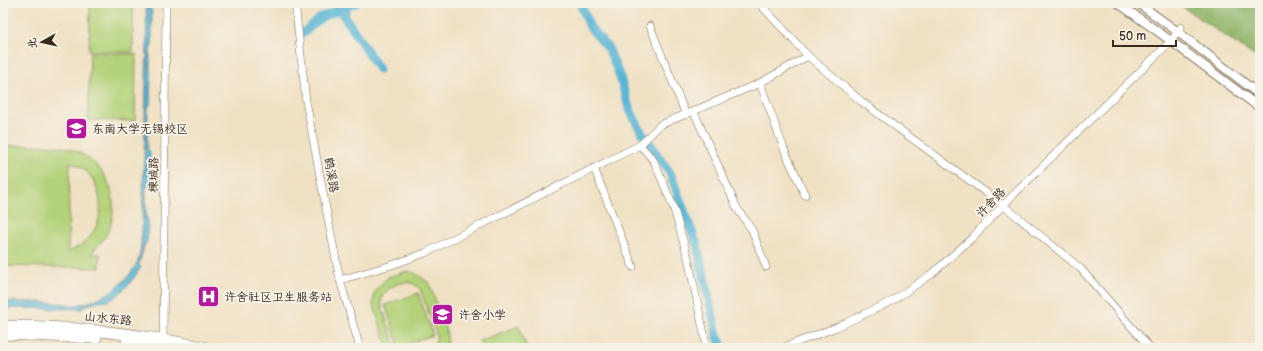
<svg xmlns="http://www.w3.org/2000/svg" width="1263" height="351" viewBox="0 0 1263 351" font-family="'Balsamiq Sans','LXGW WenKai TC',sans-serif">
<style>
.green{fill:#b3d178;stroke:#777e4b;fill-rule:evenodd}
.forest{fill:#8eb368;stroke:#646e43}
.water{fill:#56b4d4;stroke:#486f79}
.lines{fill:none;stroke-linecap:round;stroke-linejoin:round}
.canal{stroke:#56b4d4;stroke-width:9}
.minor-casing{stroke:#7a6a58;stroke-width:8}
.tertiary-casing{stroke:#7a6a58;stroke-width:10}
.trunk-casing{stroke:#7a6a58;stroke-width:12}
.minor{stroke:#fff;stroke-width:7}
.tertiary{stroke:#fff;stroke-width:8}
.trunk{stroke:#fff;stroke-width:11}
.labels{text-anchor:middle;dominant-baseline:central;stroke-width:3.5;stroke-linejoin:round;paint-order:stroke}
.poi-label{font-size:12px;fill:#3b2a1e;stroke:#f7f3e8;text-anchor:start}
.street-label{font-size:12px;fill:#3b2a1e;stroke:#f7f3e8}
</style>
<rect width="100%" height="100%" fill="#f7f3e8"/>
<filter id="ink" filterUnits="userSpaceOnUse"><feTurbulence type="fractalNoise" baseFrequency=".025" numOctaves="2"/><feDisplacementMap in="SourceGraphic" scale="8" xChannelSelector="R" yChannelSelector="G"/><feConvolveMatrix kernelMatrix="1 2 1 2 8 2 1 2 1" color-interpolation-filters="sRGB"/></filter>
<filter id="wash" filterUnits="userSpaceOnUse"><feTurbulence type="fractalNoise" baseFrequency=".012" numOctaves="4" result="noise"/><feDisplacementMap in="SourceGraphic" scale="16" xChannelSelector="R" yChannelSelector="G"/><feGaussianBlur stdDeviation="0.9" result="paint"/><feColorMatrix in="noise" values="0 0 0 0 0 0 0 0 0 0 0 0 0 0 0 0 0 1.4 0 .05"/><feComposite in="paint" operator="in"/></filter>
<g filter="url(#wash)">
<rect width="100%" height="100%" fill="#f0e1c4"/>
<g class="green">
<polygon points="90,3 133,3 133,52 89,51"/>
<polygon points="90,53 136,54 135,121 88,120"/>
<path d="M3,146c18,0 54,-3 70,4 31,11 48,45 37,77 -4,11 -12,18 -19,27h9v14l-97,-2zM70,162c4,2 8,4 12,6 18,12 24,44 12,62 -6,11 -15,17 -26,22z"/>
<polygon points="408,271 415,273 429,283 447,334 447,343 445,348 433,348 436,342 436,334 420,289 414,284 407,282 397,284 389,289 382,296 381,304 396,348 388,348 373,304 374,294 379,286 388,277"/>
<polygon points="418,293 433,335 399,347 385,305"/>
<polygon points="519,326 527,348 481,348 479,341"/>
</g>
<polygon class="forest" points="1177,3 1260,3 1260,60"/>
<path class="water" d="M146,3h4v5l2,2v37l-2,2v22l1,1 -1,33 -2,2 -1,42 3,2 -1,35 -3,1v31l2,1 -1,23 -2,1 -6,22 2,2c-8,13 -20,29 -35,35l-2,-2 -20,6 -2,3 -79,-1v-7c18,1 37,1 55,2 5,0 11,2 16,2 26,-2 61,-25 66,-52 1,-7 1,-15 2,-22l5,-187z"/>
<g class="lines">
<g class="canal">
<polyline points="356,3 347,6 344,16 379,69"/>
<polyline points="580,3 590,27 608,48 619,74 629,108 641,131 670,173 697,245 717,335 723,348"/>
<polyline points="303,33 322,17 347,6"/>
</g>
</g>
</g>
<g filter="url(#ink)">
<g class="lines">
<defs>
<g id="minor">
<polyline points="295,3 306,101 328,219 340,280 360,348"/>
<polyline points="759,3 808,56 862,102 1003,205 1080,268 1150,348"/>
<polyline points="1259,3 1260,3"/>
<polyline points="650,26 686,115"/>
<polyline points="760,83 784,149 805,195"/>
<polyline points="694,112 737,208 752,230 766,267"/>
<polyline points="640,145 654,161 674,209 688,258 707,348"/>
<polyline points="594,168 633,267"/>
<polyline points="340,280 395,264 425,253 640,145 660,125 760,83 808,56"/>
<polyline points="163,343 166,3"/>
<polyline points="782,348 837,327 892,301 933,273 972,238 1003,205 1171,41 1181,27"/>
</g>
<g id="tertiary">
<polyline points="1118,3 1171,41 1260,108"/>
<polyline points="1138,3 1178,32 1260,95"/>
</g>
<g id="trunk">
<path d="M3,326c69,0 138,8 205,22"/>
<polyline points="3,334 96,338"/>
<polyline points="127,341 166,348"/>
</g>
</defs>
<use href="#minor" class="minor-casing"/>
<use href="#tertiary" class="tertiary-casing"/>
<use href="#trunk" class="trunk-casing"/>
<use href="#minor" class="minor"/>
<use href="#tertiary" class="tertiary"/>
<use href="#trunk" class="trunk"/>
</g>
</g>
<defs>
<symbol id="university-square" viewBox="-11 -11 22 22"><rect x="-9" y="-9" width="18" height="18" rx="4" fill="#b5179e" stroke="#f7f3e8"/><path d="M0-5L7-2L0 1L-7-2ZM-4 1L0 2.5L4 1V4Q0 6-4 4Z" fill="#fff"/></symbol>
<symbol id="hospital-square" viewBox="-11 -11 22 22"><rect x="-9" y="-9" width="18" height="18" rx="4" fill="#b5179e" stroke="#f7f3e8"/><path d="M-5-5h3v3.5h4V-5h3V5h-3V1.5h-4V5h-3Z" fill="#fff"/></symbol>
<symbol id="school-square" viewBox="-11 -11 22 22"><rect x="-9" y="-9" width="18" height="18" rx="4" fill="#b5179e" stroke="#f7f3e8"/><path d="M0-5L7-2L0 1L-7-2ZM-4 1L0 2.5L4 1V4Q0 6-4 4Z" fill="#fff"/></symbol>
</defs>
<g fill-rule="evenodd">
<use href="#university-square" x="64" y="116" width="25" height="25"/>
<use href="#hospital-square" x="196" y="284" width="25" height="25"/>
<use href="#school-square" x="430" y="302" width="25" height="25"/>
</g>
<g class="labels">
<g class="poi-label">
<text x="92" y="129">东南大学无锡校区</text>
<text x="224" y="297">许舍社区卫生服务站</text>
<text x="458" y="315">许舍小学</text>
</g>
<g class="street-label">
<text transform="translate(154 175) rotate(-89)">楝城路</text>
<text transform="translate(331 175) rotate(80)">鹤溪路</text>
<text transform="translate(991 203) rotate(-46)">许舍路</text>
<text transform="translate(108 319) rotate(6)">山水东路</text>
</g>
</g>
<rect width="1263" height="351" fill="none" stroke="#f7f3e8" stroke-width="16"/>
<g transform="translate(42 42) rotate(262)" stroke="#f7f3e8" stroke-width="3" paint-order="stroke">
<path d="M0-3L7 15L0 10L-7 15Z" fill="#3b2a1e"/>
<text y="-6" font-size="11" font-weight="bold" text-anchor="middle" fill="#3b2a1e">北</text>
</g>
<path d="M1113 40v6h63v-6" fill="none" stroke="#3b2a1e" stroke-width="2"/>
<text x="1119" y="40" font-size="12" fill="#3b2a1e" stroke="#f7f3e8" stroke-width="3" paint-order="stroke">50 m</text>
</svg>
